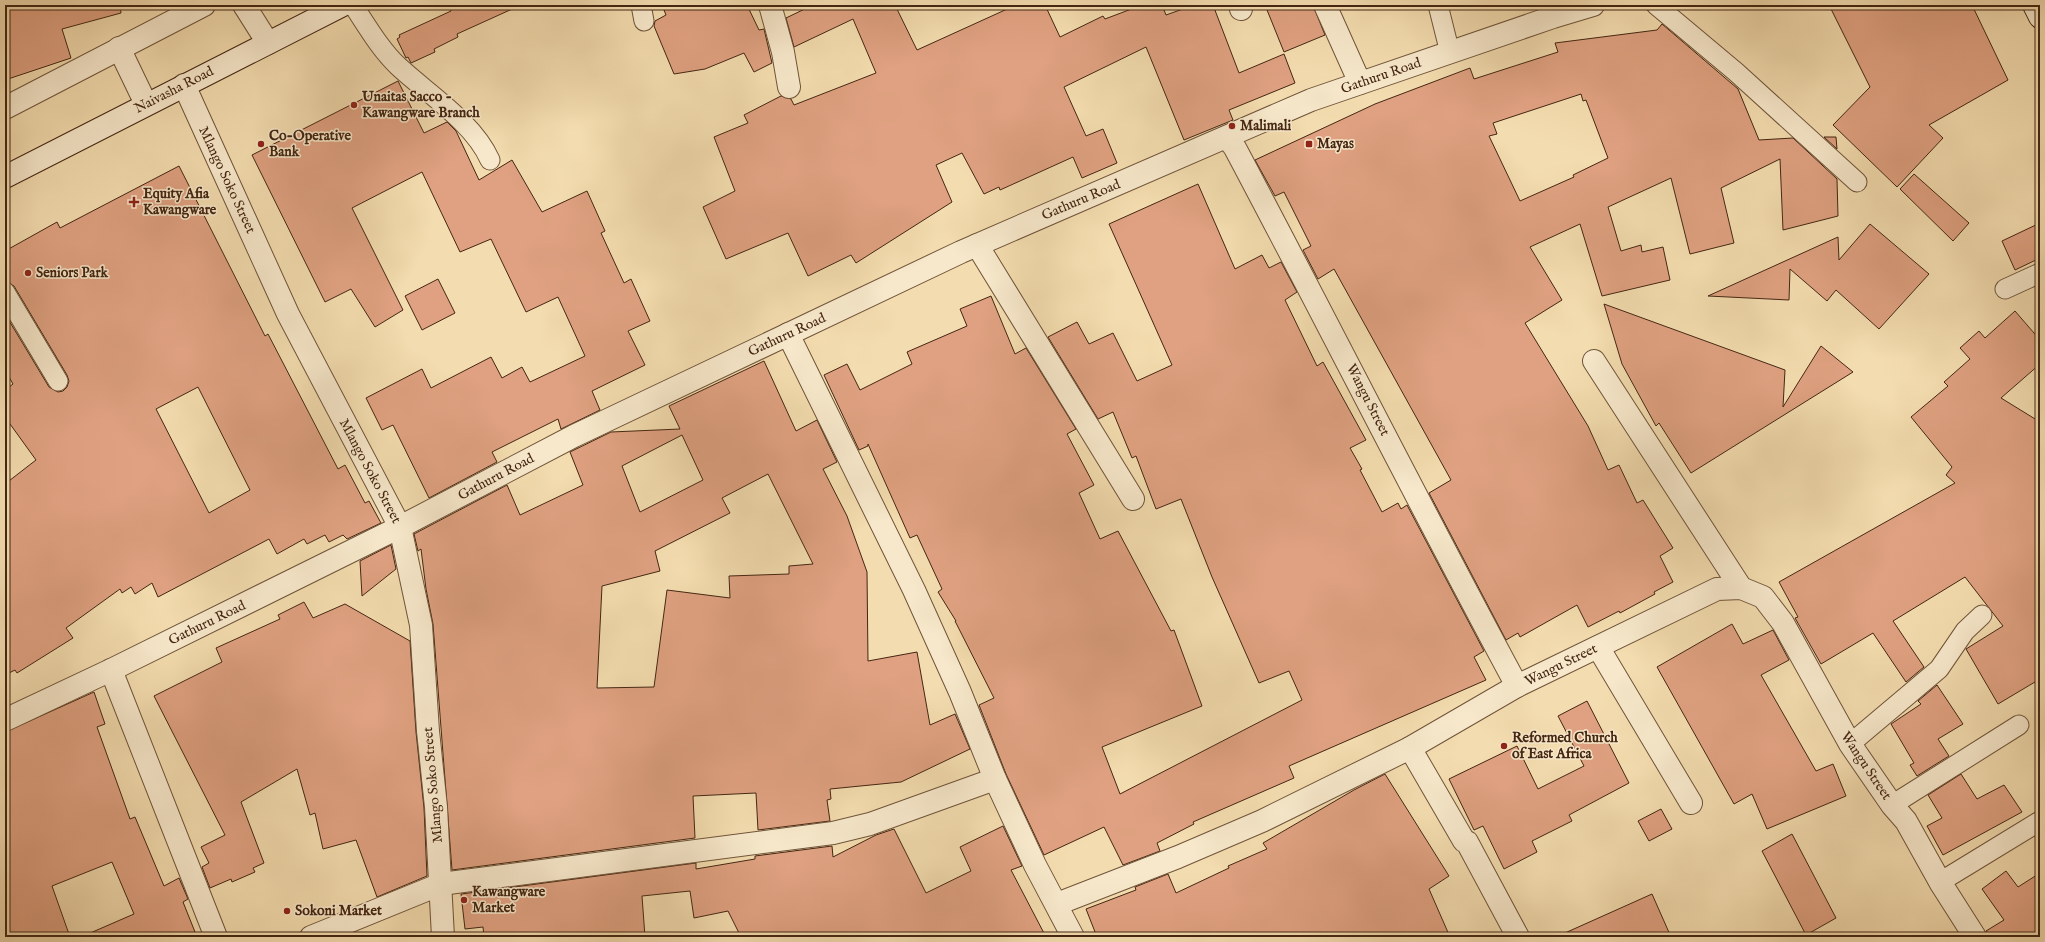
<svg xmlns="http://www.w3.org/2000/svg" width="2045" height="942" viewBox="0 0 2045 942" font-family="'IM FELL English',serif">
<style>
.building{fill:#dfa181;stroke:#442612;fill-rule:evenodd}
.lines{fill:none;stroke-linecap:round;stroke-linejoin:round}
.lane-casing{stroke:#705439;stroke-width:21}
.street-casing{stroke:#705439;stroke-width:24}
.secondary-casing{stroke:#442612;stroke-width:24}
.lane{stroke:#f7e8cb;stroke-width:19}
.street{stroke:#f7e8cb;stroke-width:22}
.secondary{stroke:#f7e8cb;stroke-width:22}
.poi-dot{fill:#8f2418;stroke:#f7e8cb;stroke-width:1.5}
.labels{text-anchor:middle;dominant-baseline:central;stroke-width:3;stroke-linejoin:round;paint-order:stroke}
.street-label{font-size:14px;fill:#442612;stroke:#f7e8cb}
.poi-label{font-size:14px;font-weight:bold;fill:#442612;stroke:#f7e8cb;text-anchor:start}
</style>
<rect width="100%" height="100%" fill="#f3dcaf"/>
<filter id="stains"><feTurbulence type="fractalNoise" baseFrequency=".005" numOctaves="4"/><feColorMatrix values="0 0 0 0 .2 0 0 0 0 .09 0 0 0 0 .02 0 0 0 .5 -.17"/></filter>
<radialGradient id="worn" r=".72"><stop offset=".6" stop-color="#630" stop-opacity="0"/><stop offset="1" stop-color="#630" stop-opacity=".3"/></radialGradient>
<g class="building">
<polygon points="5,5 120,5 121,13 62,29 71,58 5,80"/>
<polygon points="449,5 521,5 457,34 458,37 434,49 435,52 411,63 408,57 406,58 397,39 400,37 399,35 451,11"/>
<polygon points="662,5 747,5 759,30 764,29 772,63 754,72 744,53 705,69 674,74 654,26 655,21 666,15"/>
<polygon points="813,5 895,5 917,50 1016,5 1045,5 1060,37 1103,16 1105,19 1142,5 1162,5 1166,15 1194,5 1213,5 1239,73 1284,54 1295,83 1229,110 1233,120 1184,140 1146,47 1064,87 1086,136 1103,129 1117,163 1082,178 1073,157 1000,190 999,187 984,194 962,153 936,165 952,202 856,263 851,255 808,276 788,233 726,259 703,207 735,191 714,137 748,123 744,115 781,96 791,99 794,105 876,73 853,19 794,47 786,18"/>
<polygon points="1265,5 1313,5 1325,35 1284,52"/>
<polygon points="1829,5 1972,5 2008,80 1929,125 1943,138 1897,187 1833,125 1870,87"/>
<path d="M1662,24l76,65 21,51 34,-2 44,41 1,37 -55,14 -3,-71 -59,29 13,55 -44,11 -19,-76 -63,29 13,44 20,-6 1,7 21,-5 7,33 -68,16 -22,-72 -50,23 32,53 -37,23 63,103 20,44 11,-5 18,38 6,-3 30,48 -13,8 13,26 -19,10 1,2 -35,19 -1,-2 -31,16 -11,-22 -57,32 -2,-4 -12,7 -77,-147 22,-13 -117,-211 -16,10 -15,-29 8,-4 -27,-54 -9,4 -20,-36 120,-56 95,-36 4,11 84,-27 -3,-9 102,-13zM1581,94l2,7 3,-1 22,58 -35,17 1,2 -54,24 -31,-65 8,-2 -4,-11z"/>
<polygon points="398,81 424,133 447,122 456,131 479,180 512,160 542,212 587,191 605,231 601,233 624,283 631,279 650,321 628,331 645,365 592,391 600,410 561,429 558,419 492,452 497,462 429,498 393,425 382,430 366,398 422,369 431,388 491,357 502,378 522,367 530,382 585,356 558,297 526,312 491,239 460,252 422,172 352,208 403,310 375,327 351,289 325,302 252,155"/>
<polygon points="1824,137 1836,137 1837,149"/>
<path d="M179,166l86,170 3,-2 70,135 7,-4 20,38 4,-2 12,22 -34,16 -4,-4 -14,7 -4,-7 -18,9 -3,-5 -27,15 -8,-15 -111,58 -6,-14 -17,11 -4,-7 -9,6 -2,-4 -54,39 7,10 -56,35 -2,-3 -10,5v-191l31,-24 -31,-43v-27l8,-6 -8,-14v-56l44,73 9,5 5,-1 4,-4 2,-6 -2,-6 -53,-89 -9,-5v-30l52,-29 3,6zM198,387l52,103 -41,23 -53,-104z"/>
<polygon points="1914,174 1969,223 1953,241 1900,189"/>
<polygon points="1198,184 1235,269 1262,255 1269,268 1281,262 1297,292 1285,300 1317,366 1323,362 1366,440 1350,448 1362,469 1360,470 1382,512 1398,503 1401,509 1407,505 1484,651 1474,657 1486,680 1289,766 1294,778 1193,822 1194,824 1157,843 1160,851 1123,865 1104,827 1044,855 1006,774 979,705 994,698 955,621 956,621 938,592 942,589 917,535 910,538 868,444 868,446 859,450 824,375 847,364 860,390 912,364 907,352 967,326 960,309 991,296 1015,354 1026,348 1076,429 1067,434 1094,485 1079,493 1100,539 1118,531 1171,631 1174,630 1202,706 1102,747 1120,794 1302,700 1289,671 1259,683 1212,577 1181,499 1156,509 1136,456 1132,458 1113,412 1098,419 1048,337 1077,322 1089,344 1113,333 1137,381 1172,365 1109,224"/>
<polygon points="2040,223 2040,258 2015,270 2002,241"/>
<polygon points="1870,224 1929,274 1879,329 1836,290 1827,301 1790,269 1789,300 1708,296 1838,237 1839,260"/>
<polygon points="438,279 455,313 422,330 405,296"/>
<polygon points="1604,304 1785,370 1783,407 1821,346 1853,372 1691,473 1659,423 1656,426 1622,364"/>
<polygon points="2015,311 2040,340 2040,364 2001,398 2040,422 2040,679 1998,704 1966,649 2003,626 1965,577 1893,621 1924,667 1906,682 1873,633 1821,664 1795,618 1798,617 1779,582 1955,483 1946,475 1952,467 1911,417 1948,386 1944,382 1970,359 1960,348 1979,331 1985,338"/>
<path d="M764,361l32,70 21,-11 20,42 -14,7 24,47 20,56 1,89 49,-9 13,73 25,-11 15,35 -69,33 -71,7 1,10 -4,1 3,21 -72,9 -2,-37 -63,3 2,42 -243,32 -19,-246 -7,-35 -5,-40 -3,2 -4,-17 93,-49 13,30 63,-30 -13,-33 41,-20 69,-3 -11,-23zM682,435l21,45 -63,32 -18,-46zM768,474l45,90 -24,2v8l-60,2 1,22 -63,-8 -13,97 -57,1 5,-102 58,-15 -5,-20 75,-38 -8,-15z"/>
<polygon points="391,545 396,569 362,596 360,561"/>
<polygon points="304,602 313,618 345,604 410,641 416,732 424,808 427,876 377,897 356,840 323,849 315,813 310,815 297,769 241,802 264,863 253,868 255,872 232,882 231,879 210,888 202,867 209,863 201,847 225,835 154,696 222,662 216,648 280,619 278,615"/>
<polygon points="1732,624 1743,644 1773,630 1789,660 1761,675 1816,771 1833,764 1846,796 1767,829 1752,794 1734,804 1657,667"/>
<polygon points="1937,685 1963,724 1938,739 1949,756 1917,776 1910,765 1914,763 1891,724 1921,704 1918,701"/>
<polygon points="94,692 105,724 97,727 130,819 135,817 164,886 179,878 188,899 183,902 197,937 81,937 134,914 112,862 52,886 70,937 5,937 5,732"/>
<polygon points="1587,701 1629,783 1569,815 1572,821 1532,841 1537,852 1504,869 1483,826 1474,830 1449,779 1517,746 1538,789 1584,766 1558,716"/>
<polygon points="1385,774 1449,876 1429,889 1450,937 1097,937 1086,909 1136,890 1135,887 1168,874 1176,893 1229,868 1228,866 1267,849 1263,843 1354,790"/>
<polygon points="1961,774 1977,799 2004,785 2022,812 1943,855 1927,826 1942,818 1928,795"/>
<polygon points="1661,809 1672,829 1649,841 1638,821"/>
<polygon points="1003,826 1022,866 1011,870 1046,937 741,937 728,911 694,918 690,891 642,896 645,937 484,937 483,927 465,929 461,894 696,863 696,869 755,859 755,856 832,846 833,857 876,835 894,829 926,893 971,871 960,847"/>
<polygon points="1792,834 1836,918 1806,935 1762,851"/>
<polygon points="2006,871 2018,887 2040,873 2040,937 1987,937 1986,931 2004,920 1982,889"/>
<polygon points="1652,894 1671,937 1556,937"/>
</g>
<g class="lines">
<defs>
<g id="lane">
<path d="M353,5c14,21 27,44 45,61 30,28 75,56 92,94"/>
<polyline points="641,5 644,21"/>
<polyline points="1438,5 1450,53"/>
<polyline points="1656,5 1736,72 1857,182"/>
<polyline points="2005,289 2040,273"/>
<polyline points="5,292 58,381"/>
<polyline points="1850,744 1939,669 1965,631 1982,615"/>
<polyline points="1892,805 2019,725"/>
<polyline points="1940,882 2040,821"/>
</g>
<g id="street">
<polyline points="244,5 268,43"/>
<polyline points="770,5 783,52 789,87"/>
<polyline points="1240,5 1241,9"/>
<polyline points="1325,5 1360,83"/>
<polyline points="119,48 146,104"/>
<polyline points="184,85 288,314 400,527 421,625 428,731 436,807 443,937"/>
<polyline points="5,108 204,5"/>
<path d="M1227,137l8,11c95,179 186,360 282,538l200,-97 24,-1 22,9 20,26 67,121 42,61 14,16 34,61 35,55"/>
<polyline points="977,245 1133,499"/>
<polyline points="788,334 914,590 960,692 995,779"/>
<polyline points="1594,361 1741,588"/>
<polyline points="1598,647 1691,803"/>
<polyline points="111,670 216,937"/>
<polyline points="5,720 111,670 400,527 574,436 961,252 1311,100 1553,17 1593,5"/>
<polyline points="1410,748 1464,841 1467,842 1518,937"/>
<polyline points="1057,904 1178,857 1262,821 1410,748 1517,686"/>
<polyline points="311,937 441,884 833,833 870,824 995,779 1035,865 1073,937"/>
</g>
<g id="secondary">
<polyline points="2034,5 2040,17"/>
<polyline points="5,177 343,5"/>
</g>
</defs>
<use href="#lane" class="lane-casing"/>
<use href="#street" class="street-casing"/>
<use href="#secondary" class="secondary-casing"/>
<use href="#lane" class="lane"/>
<use href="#street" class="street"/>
<use href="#secondary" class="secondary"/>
</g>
<g class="poi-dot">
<circle cx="354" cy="105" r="4"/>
<circle cx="1232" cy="126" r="4"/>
<circle cx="261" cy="144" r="4"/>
<rect x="1305" y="140" width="8" height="8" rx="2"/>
<path d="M132 196h4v4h4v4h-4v4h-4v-4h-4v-4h4z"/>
<circle cx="28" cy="273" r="4"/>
<circle cx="1504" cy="746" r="4"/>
<circle cx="464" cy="900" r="4"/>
<circle cx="287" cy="911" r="4"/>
</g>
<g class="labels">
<g class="street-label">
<text transform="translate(1381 76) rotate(-19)">Gathuru Road</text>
<text transform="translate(174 90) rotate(-27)">Naivasha Road</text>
<text transform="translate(227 180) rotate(65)">Mlango Soko Street</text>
<text transform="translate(1081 200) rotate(-23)">Gathuru Road</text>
<text transform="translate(787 335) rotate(-25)">Gathuru Road</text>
<text transform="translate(1368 400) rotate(63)">Wangu Street</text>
<text transform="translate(370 471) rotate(62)">Mlango Soko Street</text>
<text transform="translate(496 477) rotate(-28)">Gathuru Road</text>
<text transform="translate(207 623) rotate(-26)">Gathuru Road</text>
<text transform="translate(1561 665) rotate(-26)">Wangu Street</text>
<text transform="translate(1866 766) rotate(56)">Wangu Street</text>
<text transform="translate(433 785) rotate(-95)">Mlango Soko Street</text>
</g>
<g class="poi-label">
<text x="362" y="97">Unaitas Sacco -<tspan x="362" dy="16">Kawangware Branch</tspan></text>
<text x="1240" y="126">Malimali</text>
<text x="269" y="136">Co-Operative<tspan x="269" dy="16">Bank</tspan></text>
<text x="1317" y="144">Mayas</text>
<text x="143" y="194">Equity Afia<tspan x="143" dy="16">Kawangware</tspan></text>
<text x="36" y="273">Seniors Park</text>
<text x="1512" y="738">Reformed Church<tspan x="1512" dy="16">of East Africa</tspan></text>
<text x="472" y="892">Kawangware<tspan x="472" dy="16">Market</tspan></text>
<text x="295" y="911">Sokoni Market</text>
</g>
</g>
<rect width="2045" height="942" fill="none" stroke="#f3dcaf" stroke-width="20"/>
<rect x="6" y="6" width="2033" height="930" fill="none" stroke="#442612" stroke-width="2"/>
<rect x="10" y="10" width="2025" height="922" fill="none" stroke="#442612"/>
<rect width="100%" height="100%" filter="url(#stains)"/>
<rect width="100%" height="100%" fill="url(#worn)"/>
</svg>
